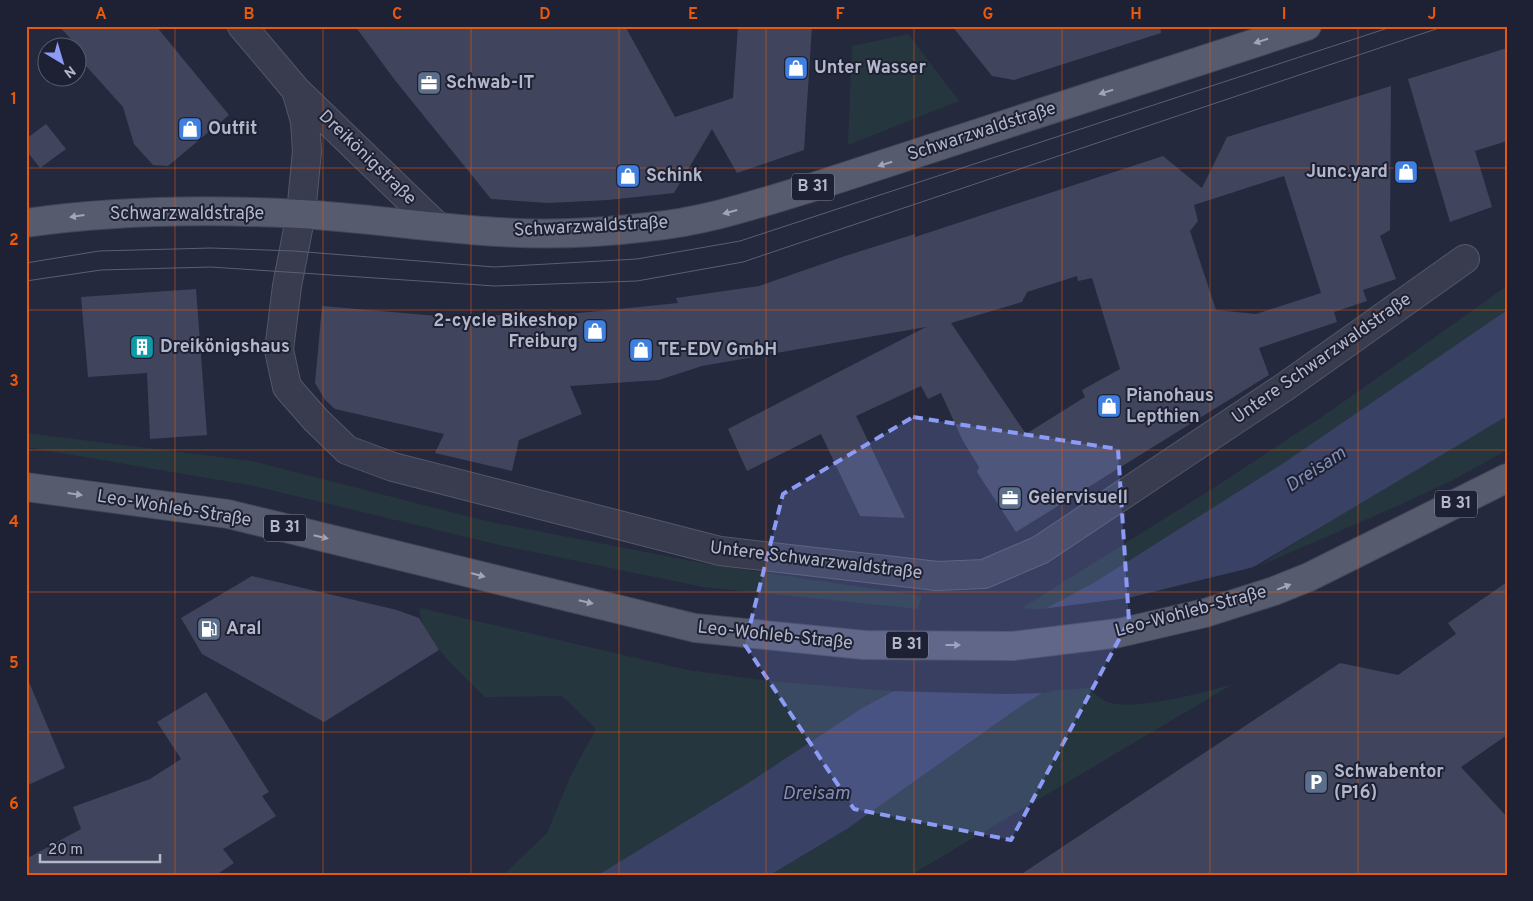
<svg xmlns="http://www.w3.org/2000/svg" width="1533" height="901" viewBox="0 0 1533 901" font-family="Overpass,sans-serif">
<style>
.green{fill:#26363e}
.water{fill:#394164}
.pier{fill:#24293d}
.building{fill:#40455d;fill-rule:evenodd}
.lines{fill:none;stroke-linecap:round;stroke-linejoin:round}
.minor-casing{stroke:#535769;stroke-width:30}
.primary-casing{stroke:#414557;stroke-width:30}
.minor{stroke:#383c4e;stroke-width:28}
.primary{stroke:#565b6e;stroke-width:28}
.tram{stroke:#5a5f74;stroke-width:1}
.oneway{fill:#a1a5b7}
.marked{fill:#8c9cf6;fill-opacity:0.2;stroke:#8c9cf6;stroke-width:4;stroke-dasharray:10 6;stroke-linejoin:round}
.grid{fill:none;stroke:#e8590c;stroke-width:1;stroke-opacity:0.55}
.labels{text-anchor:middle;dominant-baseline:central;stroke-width:4;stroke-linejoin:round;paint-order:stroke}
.shield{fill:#1d2133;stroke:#878a9c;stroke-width:1}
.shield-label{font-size:16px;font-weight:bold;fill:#b4b7c9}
.poi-label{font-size:18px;font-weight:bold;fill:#b4b7c9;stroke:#1d2133;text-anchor:start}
.street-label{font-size:18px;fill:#b4b7c9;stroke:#1d2133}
.water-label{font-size:19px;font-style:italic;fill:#848db4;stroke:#1d2133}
.neatline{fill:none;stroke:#e8590c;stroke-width:2}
.grid-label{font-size:16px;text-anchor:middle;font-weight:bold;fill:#e8590c}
</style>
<rect width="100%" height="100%" fill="#24293d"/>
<g class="green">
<polygon points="908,34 959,101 848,145 852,46"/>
<polygon points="1507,286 1507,310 1282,464 1095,582 1045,610 1022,608 1218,485 1329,412"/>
<polygon points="1507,416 1507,450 1453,480 1395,507 1257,567 1363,500"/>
<polygon points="26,433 252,461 486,521 707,564 922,596 918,609 703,587 504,546 254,486 26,447"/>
<path d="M420,608l268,62 81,11 124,10 -31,17 -117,77 -147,90h-95l44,-42 23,-56 26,-48 -34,-33 -77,1c-20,-20 -67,-60 -65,-89z"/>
<path d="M1233,684l-322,191h-141l77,-46 177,-125 21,-13 44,-3c7,7 15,14 26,16 28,4 89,-11 118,-20z"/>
</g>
<polygon class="water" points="1507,310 1507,416 1024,704 847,829 770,875 598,875 745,785 862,708 1095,582 1282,464"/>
<polygon class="pier" points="1266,564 1047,693 1003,694 889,691 1041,609 1128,598"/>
<g class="building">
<polygon points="59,26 156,26 229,115 168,166 153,165 134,144 123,107 78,57 78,47"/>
<polygon points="355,26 625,26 675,117 733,98 738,26 812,26 804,150 737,173 712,129 674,193 608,200 548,203 491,199 394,79"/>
<polygon points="952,26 1160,26 1161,33 1014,80 992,76"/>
<polygon points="1507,48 1507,141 1475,151 1492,207 1450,222 1408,79"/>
<path d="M1391,86l-1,144 -10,6 16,43 -33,11 4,11 -33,11 3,10 -78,26 10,27 -253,157 -39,-60 2,-5 -16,-26 -22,-48 -13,6 -7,-13 -65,30 49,102 -45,-2 -39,-82 -74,37 -19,-42 198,-102 -224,39 -43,14 -89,6 12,28 -63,26 -7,31 -77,-18 9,-19 -109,-25 -10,-9 -10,-17 7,-77 151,13v-4h86l119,-12 -2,-5 83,-12 86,-30 70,-22v3l248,-81 39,32 25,-51zM1284,176l37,117 -65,21 -40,-4 -26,-79 8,-10 -4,-16zM1077,276l1,5 14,-3 28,91 -38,21 3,7 -59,37 -75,-111 71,-21 5,-10z"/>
<polygon points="46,124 66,149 40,168 26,150 26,139"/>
<polygon points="196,289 207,435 150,439 147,373 88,377 81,297"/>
<polygon points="252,576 397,610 419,618 439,650 324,722 202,654 181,618"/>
<polygon points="1507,582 1507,735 1461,767 1507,817 1507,875 1020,875 1340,663 1398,675 1456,634 1448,623"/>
<polygon points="26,675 65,768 26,786"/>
<polygon points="206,692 269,792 262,796 276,816 223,849 234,863 216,875 26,875 26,859 81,829 73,807 150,779 181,759 157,722"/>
</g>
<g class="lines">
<defs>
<g id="minor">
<polyline points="242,26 296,90 438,227"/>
<polyline points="296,90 305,121 307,151 301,214 287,286 279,350 287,387 316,420 347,450 393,467 720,551 937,576 984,574 1040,550 1286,386 1465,259"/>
</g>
<g id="primary">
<path d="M26,223c91,-13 182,-14 274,-9 66,4 132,14 198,18 49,3 101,1 150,-5 56,-5 109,-23 162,-39l497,-162"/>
<polyline points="26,487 228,514 695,628 864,645 1013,646 1119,633 1205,613 1274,591 1309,577 1507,478"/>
</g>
</defs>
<use href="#minor" class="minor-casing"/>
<use href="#primary" class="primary-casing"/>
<use href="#minor" class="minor"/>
<use href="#primary" class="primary"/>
<g class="tram">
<polyline points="26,263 99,251 211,248 294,251 494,267 637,259 740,241 1394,26"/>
<polyline points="26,281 101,270 211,267 495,286 637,281 743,262 1445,26"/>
</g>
</g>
<defs><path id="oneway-solid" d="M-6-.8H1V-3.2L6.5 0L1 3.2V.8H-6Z" transform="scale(1.25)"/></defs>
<g class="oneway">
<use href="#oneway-solid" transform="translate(1261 41) rotate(162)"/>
<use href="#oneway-solid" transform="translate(1106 92) rotate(162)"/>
<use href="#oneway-solid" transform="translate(885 164) rotate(162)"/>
<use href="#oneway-solid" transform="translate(730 212) rotate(165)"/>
<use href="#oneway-solid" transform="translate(77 216) rotate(172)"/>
<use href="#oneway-solid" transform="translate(75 494) rotate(8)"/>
<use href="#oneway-solid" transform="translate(321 537) rotate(13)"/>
<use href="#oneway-solid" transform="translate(478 575) rotate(15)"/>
<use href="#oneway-solid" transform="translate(1284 587) rotate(-21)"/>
<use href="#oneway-solid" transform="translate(586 602) rotate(13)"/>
<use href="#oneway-solid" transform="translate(953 645)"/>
</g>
<path class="marked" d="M913,417l205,32 11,172 -118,219 -157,-31 -109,-164 38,-151z"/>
<path class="grid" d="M175,26v849M323,26v849M471,26v849M619,26v849M766,26v849M914,26v849M1062,26v849M1210,26v849M1358,26v849M26,168h1481M26,310h1481M26,450h1481M26,592h1481M26,732h1481"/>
<defs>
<symbol id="shop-square" viewBox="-11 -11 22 22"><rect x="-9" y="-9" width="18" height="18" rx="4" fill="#3f7fe0" stroke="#1d2133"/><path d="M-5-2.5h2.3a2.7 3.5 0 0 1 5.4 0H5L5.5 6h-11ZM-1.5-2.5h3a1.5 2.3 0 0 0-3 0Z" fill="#fff"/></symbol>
<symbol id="office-square" viewBox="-11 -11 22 22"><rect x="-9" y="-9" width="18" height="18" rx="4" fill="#5c6f8a" stroke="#1d2133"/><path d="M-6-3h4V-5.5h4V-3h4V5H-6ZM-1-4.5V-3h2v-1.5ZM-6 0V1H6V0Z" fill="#fff"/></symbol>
<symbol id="building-square" viewBox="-11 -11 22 22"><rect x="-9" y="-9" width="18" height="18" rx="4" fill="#0f9aa8" stroke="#1d2133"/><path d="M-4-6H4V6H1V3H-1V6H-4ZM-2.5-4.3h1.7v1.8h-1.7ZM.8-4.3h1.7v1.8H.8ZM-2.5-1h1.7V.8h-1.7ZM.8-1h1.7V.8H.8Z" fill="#fff"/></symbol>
<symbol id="fuel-square" viewBox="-11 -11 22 22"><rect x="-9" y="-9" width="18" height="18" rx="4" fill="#5c6f8a" stroke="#1d2133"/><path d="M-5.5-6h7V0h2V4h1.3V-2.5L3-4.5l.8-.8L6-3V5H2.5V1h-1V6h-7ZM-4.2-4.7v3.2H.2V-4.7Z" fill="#fff"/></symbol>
<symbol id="parking-square" viewBox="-11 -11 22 22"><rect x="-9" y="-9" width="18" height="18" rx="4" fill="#5c6f8a" stroke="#1d2133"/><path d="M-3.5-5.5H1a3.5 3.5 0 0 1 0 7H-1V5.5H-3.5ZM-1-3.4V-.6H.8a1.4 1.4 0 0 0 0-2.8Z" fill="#fff"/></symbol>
</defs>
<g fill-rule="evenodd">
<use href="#shop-square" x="782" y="54" width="28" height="28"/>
<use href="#office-square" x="415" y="69" width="28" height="28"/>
<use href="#shop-square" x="176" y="115" width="28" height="28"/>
<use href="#shop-square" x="1392" y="158" width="28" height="28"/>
<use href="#shop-square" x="614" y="162" width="28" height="28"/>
<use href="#shop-square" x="581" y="317" width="28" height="28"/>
<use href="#building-square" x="128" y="333" width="28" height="28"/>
<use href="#shop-square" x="627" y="336" width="28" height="28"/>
<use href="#shop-square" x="1095" y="392" width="28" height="28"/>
<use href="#office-square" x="996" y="484" width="28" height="28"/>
<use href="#fuel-square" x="195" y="615" width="28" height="28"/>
<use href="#parking-square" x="1302" y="768" width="28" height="28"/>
</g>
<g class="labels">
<g class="shield">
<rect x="792" y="173.5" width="42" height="27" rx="4"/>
<rect x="1435" y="490.5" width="42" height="27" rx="4"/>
<rect x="264" y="514.5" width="42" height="27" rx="4"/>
<rect x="886" y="631.5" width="42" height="27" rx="4"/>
</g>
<g class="shield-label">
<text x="813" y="187">B 31</text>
<text x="1456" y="504">B 31</text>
<text x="285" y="528">B 31</text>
<text x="907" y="645">B 31</text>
</g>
<g class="poi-label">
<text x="814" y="68">Unter Wasser</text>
<text x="446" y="83">Schwab-IT</text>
<text x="208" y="129">Outfit</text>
<text x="1388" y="172" text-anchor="end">Junc.yard</text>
<text x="646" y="176">Schink</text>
<text x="578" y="321" text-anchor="end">2-cycle Bikeshop<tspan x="578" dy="21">Freiburg</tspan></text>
<text x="160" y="347">Dreikönigshaus</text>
<text x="658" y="350">TE-EDV GmbH</text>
<text x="1126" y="396">Pianohaus<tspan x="1126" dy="21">Lepthien</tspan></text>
<text x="1028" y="498">Geiervisuell</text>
<text x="226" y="629">Aral</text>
<text x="1334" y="772">Schwabentor<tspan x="1334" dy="21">(P16)</tspan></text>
</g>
<g class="street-label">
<text transform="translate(982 132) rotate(-18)">Schwarzwaldstraße</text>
<text transform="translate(367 158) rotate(44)">Dreikönigstraße</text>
<text x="187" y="214">Schwarzwaldstraße</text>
<text transform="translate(591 227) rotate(-3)">Schwarzwaldstraße</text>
<text transform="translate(1322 359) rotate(-35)">Untere Schwarzwaldstraße</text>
<text transform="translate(174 509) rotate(9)">Leo-Wohleb-Straße</text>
<text transform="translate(816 561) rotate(7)">Untere Schwarzwaldstraße</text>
<text transform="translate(1191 612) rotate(-15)">Leo-Wohleb-Straße</text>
<text transform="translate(775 636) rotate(6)">Leo-Wohleb-Straße</text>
</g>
<g class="water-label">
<text transform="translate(1316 470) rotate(-33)">Dreisam</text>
<text x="816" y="794">Dreisam</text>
</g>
</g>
<rect width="1533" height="901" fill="none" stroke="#1d2133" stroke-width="55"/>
<g transform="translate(62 62) rotate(142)"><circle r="24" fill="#1d2133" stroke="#595d6f"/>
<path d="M0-4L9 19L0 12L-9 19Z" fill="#8c9cf6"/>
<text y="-8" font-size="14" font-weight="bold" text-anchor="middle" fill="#b4b7c9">N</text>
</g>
<path d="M40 854v8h120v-8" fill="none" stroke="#b4b7c9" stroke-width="2.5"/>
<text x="48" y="854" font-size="15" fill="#b4b7c9" stroke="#1d2133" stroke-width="4" paint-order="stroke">20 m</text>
<rect x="28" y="28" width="1478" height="846" class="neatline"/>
<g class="grid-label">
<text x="101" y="19">A</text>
<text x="249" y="19">B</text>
<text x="397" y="19">C</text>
<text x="545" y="19">D</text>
<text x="693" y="19">E</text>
<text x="840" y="19">F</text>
<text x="988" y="19">G</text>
<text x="1136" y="19">H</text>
<text x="1284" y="19">I</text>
<text x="1432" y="19">J</text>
<text x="14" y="104">1</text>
<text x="14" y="245">2</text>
<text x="14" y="386">3</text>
<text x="14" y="527">4</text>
<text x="14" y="668">5</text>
<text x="14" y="809">6</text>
</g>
</svg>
